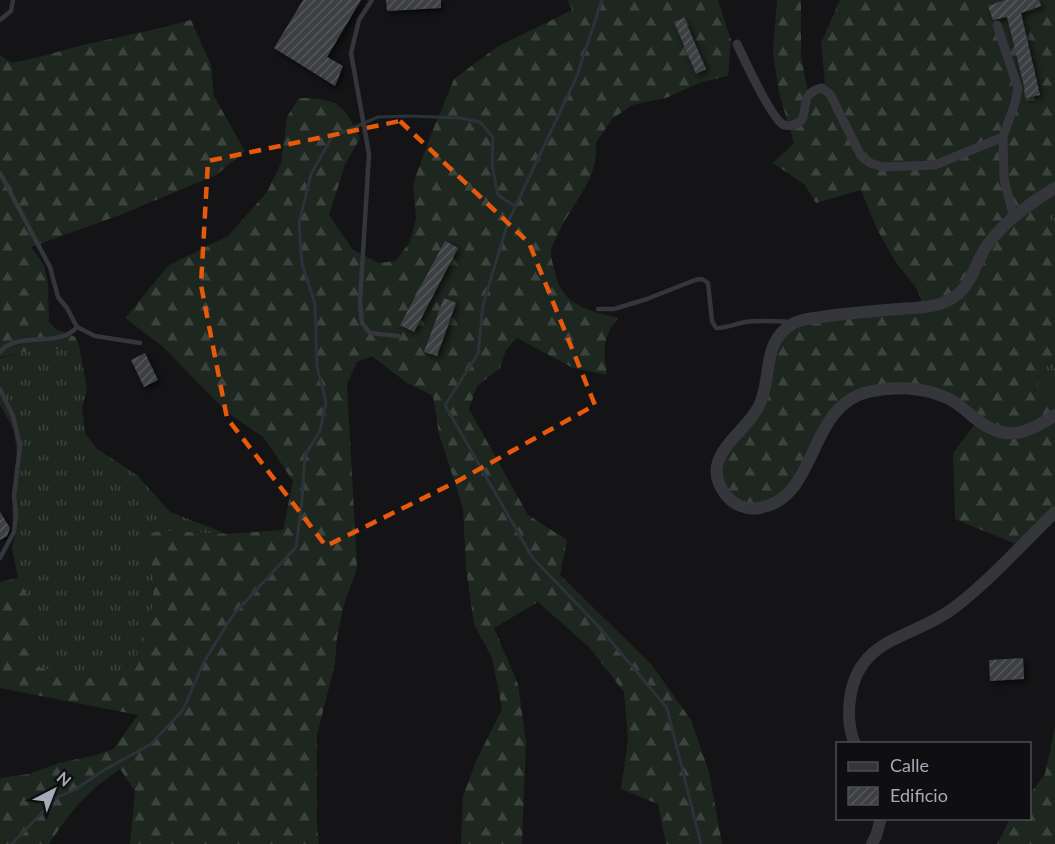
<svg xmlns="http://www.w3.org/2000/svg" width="1055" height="844" viewBox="0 0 1055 844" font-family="Lato,sans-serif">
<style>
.grass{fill:url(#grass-tufts)}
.forest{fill:url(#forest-firs)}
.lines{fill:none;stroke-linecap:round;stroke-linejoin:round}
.stream{stroke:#2a323a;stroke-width:3}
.building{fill:url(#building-hatch);filter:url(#shadow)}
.service{stroke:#35363b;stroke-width:4.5}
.minor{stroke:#35363b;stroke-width:9}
.tertiary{stroke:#35363b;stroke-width:12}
.marked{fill:none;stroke:#e8590c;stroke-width:4.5;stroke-dasharray:12 8;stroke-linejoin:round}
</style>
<defs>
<pattern id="grass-tufts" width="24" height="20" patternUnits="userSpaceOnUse" patternTransform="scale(1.5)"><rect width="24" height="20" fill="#1e2620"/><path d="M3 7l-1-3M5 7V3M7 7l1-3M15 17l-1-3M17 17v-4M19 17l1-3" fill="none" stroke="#3c433e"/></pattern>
<pattern id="forest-firs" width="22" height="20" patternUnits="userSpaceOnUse" patternTransform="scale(1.5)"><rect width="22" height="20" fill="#1e2620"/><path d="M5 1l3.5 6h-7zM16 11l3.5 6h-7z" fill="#3c433e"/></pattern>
<pattern id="building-hatch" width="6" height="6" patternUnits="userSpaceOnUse" patternTransform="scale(1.5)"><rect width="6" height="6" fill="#3e3f43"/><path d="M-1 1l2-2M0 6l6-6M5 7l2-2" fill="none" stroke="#57585c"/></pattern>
<filter id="shadow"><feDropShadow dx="3" dy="3" stdDeviation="3" flood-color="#0009"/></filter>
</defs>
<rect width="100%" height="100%" fill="#141416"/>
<g class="grass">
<polygon points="1055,190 1055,226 1035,202"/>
<polygon points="79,345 87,390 82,408 85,433 96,448 137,475 170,512 227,534 166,531 155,572 152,608 136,658 106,681 31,666 36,635 41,624 36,611 18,578 12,548 16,532 12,513 18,463 14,430 0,405 0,359 21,352 70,348"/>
<polygon points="1055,350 1055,396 1033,391"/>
</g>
<g class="forest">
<path d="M568,0h150l13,40 -3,36 -29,7 -33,15 -34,7 -20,14 -16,24c3,36 -24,60 -38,91 -2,5 -6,12 -7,17 -1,6 3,16 4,22 7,32 34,38 63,45 -17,21 -14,33 -11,57l-34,-7 -56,-30 -11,12 -6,18 -23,18 -8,23 59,106 39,25 -7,35 91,89 40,56 18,52 13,72h-56l-8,-40 -37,-15 7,-49 -4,-48 -34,-44 -52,-46 -44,26 24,56 8,58 -4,102h-61l2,-48 13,-35 26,-52 -10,-52 -18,-32 -8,-57 -3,-60 -24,-74 -6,-38 -26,-13 -35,-27 -15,6 -10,22 10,184 -13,37 -7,32 -2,27 -18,71v91l2,18h-189l5,-53 -15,-22c-34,23 -49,42 -71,75h-49v-66l29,-4 30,-11 37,-8 17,-6 25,-34 -138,-27v-106l18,-4 18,33 5,13 -5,11 -4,31 74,15 30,-23 16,-50 3,-36 -17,-38 28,-3 61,3 56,-4 10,-49 -29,-43 -37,-26 -65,-66 -37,-28 44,-53 59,-29 39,-44 14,-29 6,-46 12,-19c40,0 44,6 61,40l-15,27 -16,50 24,35 26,13 16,-2 15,-19 6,-23 -3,-35 17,-47 24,-58 43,-32 75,-37z"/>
<polygon points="777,0 801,0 801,57 808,92 825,83 821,43 840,0 1055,0 1055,190 1035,202 1055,226 1055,350 1033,391 1055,396 1055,515 1026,543 1013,543 955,519 953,453 978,420 928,391 869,393 839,411 794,490 753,510 725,492 721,461 748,427 773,352 797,323 924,308 917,289 895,261 877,229 861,190 816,203 805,185 773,163 794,143 779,93 773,52"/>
<path d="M191,20l20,45 3,31 31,55 -29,24 -96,40 -89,32 13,18 4,19 1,38 7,7 19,8 4,8 -9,3 -49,4 -21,6v-303l11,8c28,-5 54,-14 81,-20 33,-7 66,-14 99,-23z"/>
<polygon points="1055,727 1055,844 997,844 1010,819 1030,818 1030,794 1045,774"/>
</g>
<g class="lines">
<g class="stream">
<polyline points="602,0 577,76 508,222 483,305 478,354 445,405 532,557 600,628 667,708 701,844"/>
<polyline points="12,844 56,798 76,789 104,770 151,744 183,710 204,662 233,615 296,547 302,501 305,455 320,431 326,402 317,366 315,304 302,264 299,223 311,174 332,137 378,117 410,116 460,118 480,122 493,137 492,164 498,195 516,207"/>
</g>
</g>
<g class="building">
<polygon points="303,0 361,0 327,57 343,66 335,86 274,48"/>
<polygon points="386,0 441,0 441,8 387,11"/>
<polygon points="1005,0 1039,0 1041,6 1021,13 1040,95 1025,98 1024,86 1007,17 993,20 988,6"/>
<polygon points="684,18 706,69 696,74 674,22"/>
<polygon points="445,241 458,248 414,332 400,325"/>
<polygon points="444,298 456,303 437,356 424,352"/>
<polygon points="145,353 158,380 144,387 131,360"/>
<polygon points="0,512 10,528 7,536 0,540"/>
<polygon points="1023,658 1024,679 990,681 989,660"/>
</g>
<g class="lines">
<g class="service">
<polyline points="372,0 359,20 351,53 369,154 360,302 362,323 370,333 398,336"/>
<polyline points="0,20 11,11 13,0"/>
<path d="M0,173l50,94 8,30 9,11 10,19c-19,22 -59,3 -77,25"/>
<path d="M598,309h16l33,-10 48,-19 7,-1 6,4 4,38 4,7c10,0 19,-4 29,-6 15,-2 30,-1 45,0"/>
<polyline points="77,327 95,336 140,343"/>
<polyline points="0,389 13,416 20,446 14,496 16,514 14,532 0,558"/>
</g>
<g class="minor">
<polyline points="997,25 1018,88 1015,103 1003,137"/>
<path d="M737,44c7,15 35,76 47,81 8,2 12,-1 18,-5 6,-16 -1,-27 20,-32l8,6 31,62 9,7 13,4 52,-2 68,-28 1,42 10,39"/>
</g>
<g class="tertiary">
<path d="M1055,188c-25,15 -50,33 -67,56 -15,21 -16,47 -43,58 -14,6 -31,6 -46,7 -26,2 -52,4 -78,8 -8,1 -20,2 -27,6 -32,18 -22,50 -33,78 -12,33 -66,54 -35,94 8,10 20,15 33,13 60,-9 47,-101 109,-116 25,-6 53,-5 77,5 12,5 21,14 31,22 29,23 49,16 79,-4"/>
<path d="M855,744c-6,-14 -7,-30 -5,-45 8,-61 60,-60 101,-89 38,-28 70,-65 104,-98"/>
<polyline points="872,844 876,836 881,818"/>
</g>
</g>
<path class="marked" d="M400,121l129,122 66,162 -139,77 -130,64 -99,-128 -26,-133 7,-124z"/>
<rect x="836" y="742" width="195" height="78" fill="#0f0f11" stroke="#4b4d53" stroke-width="1.5"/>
<rect x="848" y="762" width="30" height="9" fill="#35363b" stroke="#4b4d53" stroke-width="1.5"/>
<text x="890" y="772" font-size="18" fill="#a6aab7">Calle</text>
<rect x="848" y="787" width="30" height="18" fill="url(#building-hatch)" stroke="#4b4d53" stroke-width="1.5"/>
<text x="890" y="802" font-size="18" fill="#a6aab7">Edificio</text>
<g transform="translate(54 790) rotate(42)" stroke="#0f0f11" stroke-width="4.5" paint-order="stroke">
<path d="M0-4.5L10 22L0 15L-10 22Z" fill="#a6aab7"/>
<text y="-9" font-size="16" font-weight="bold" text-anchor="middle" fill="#a6aab7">N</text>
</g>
</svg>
